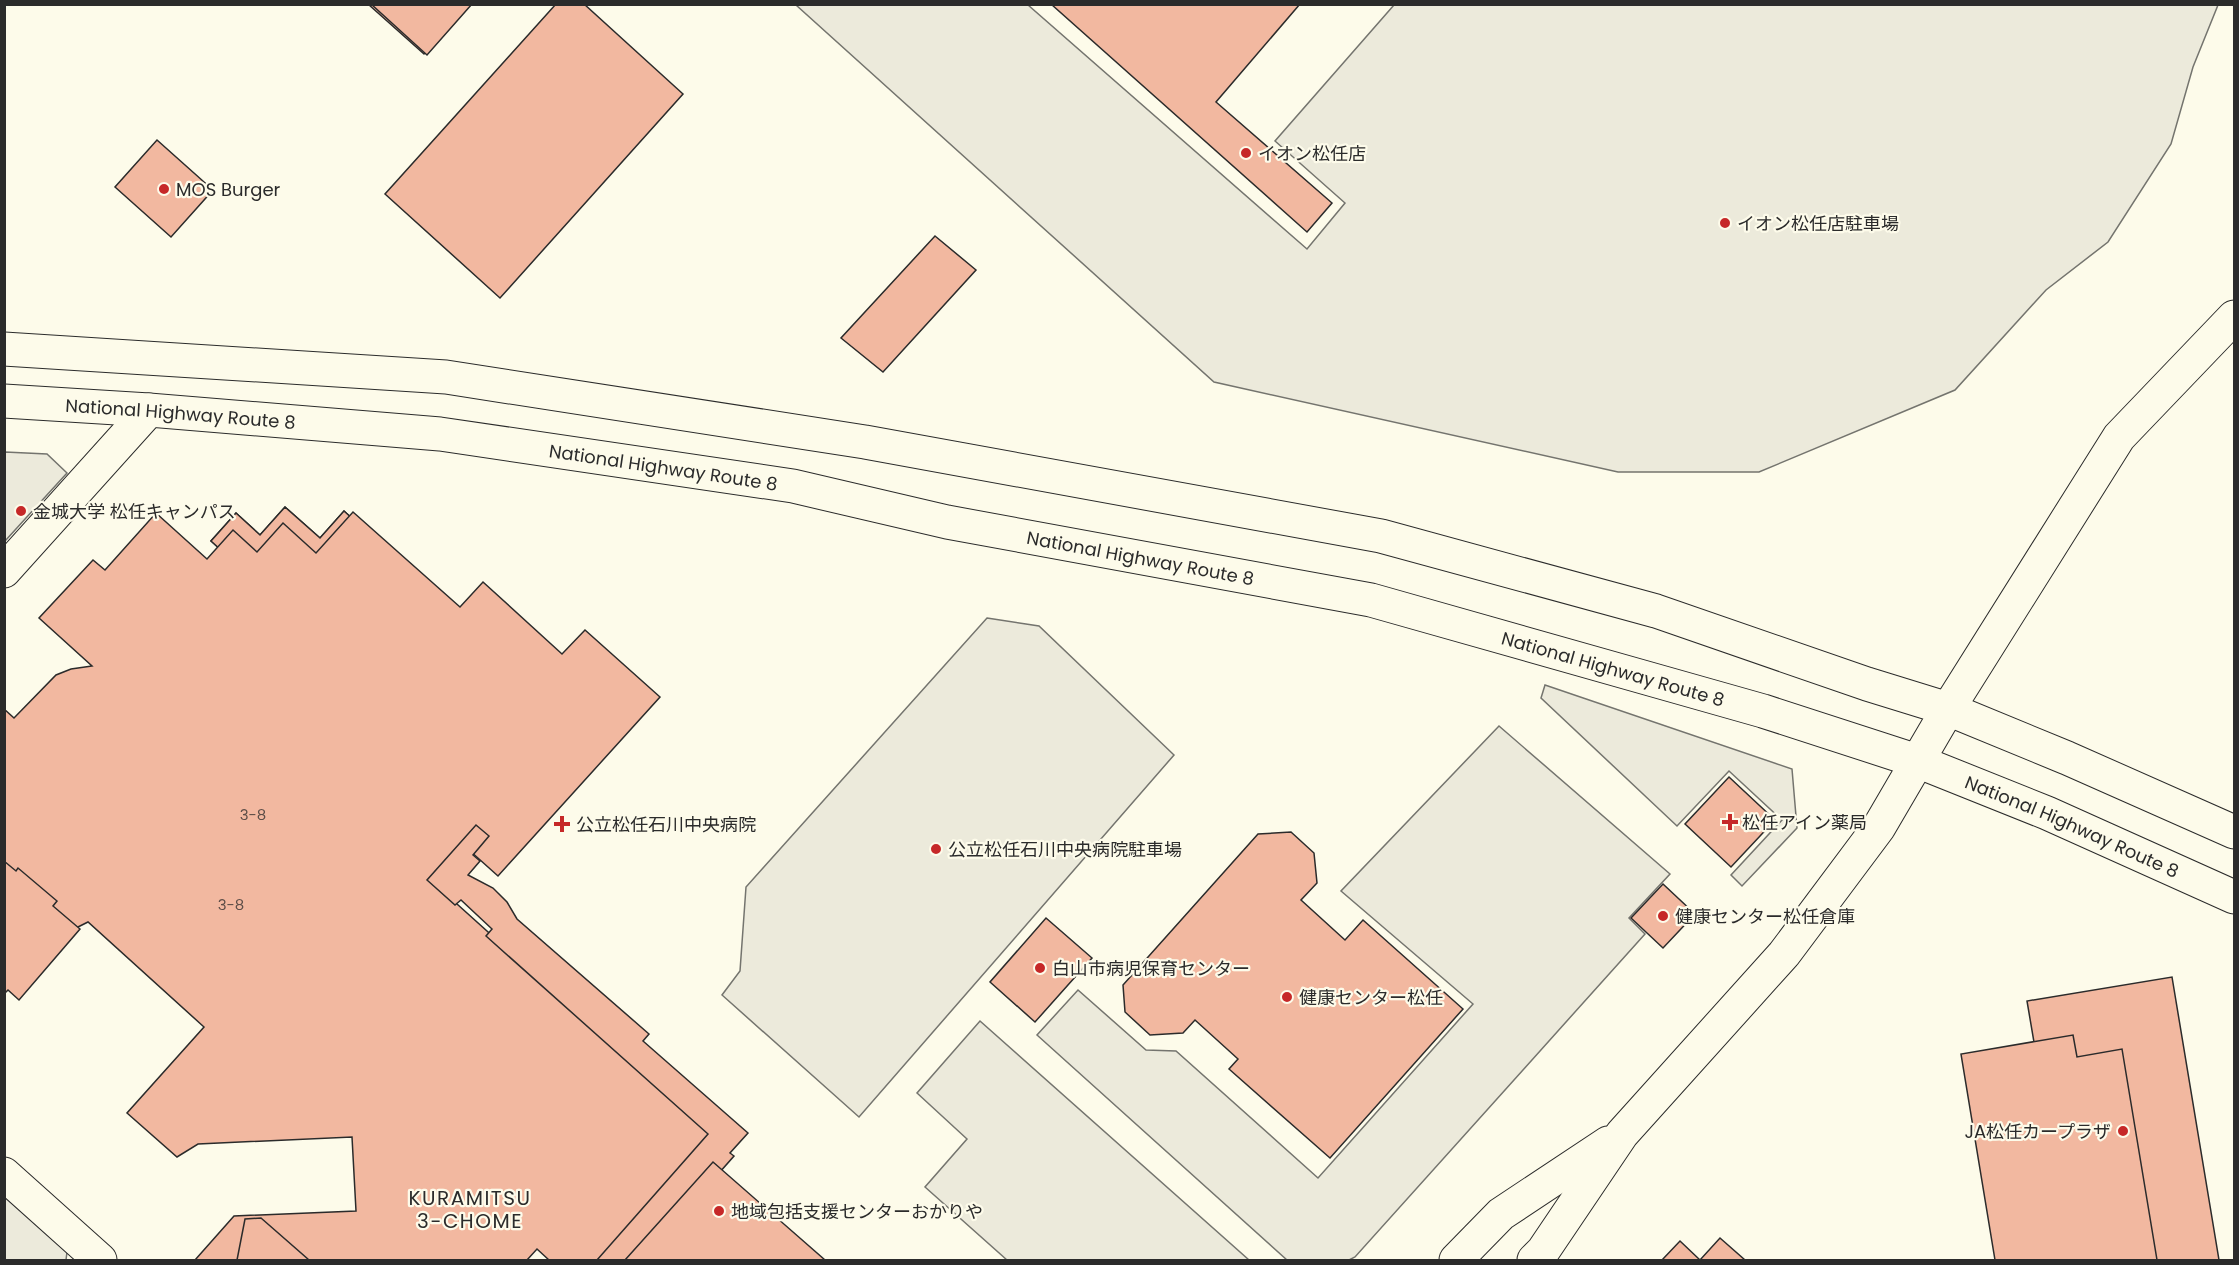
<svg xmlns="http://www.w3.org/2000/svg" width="2239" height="1265" viewBox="0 0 2239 1265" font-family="Poppins,'Noto Sans JP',sans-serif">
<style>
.parking{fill:#eceadb;stroke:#74746e;stroke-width:1.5}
.building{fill:#f2b8a0;stroke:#2b2b2b;stroke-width:1.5}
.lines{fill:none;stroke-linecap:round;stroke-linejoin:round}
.minor-casing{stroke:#2b2b2b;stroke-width:35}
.highway-casing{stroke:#2b2b2b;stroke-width:35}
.minor{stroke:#fdfbea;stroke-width:33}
.highway{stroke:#fdfbea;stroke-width:33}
.poi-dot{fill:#c62828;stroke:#fdfbea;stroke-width:2}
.labels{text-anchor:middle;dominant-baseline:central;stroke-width:4.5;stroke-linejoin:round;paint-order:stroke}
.number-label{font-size:15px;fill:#5d4e48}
.poi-label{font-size:18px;fill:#2b2b2b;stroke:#fdfbea;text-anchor:start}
.street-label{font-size:18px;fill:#2b2b2b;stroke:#fdfbea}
.neighbourhood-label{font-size:20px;letter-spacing:1.5px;fill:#2b2b2b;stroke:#fdfbea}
</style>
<rect width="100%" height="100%" fill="#fdfbea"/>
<g class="parking">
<polygon points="796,5 1028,5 1307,249 1345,203 1275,141 1394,5 2218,5 2193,67 2171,144 2108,242 2046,290 1955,390 1759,472 1618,472 1214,382"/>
<polygon points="5,452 47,454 67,473 5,541"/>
<polygon points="987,618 1039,626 1174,755 859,1117 722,995 740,971 746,887"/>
<polygon points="1545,685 1792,769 1797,828 1742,886 1731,875 1782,820 1729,771 1677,826 1541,698"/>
<polygon points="1499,726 1670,874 1629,918 1645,934 1355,1257 1349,1260 1287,1260 1037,1035 1078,990 1146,1050 1176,1051 1318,1178 1473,1004 1341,891"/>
<polygon points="980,1021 1249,1260 1007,1260 925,1187 967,1139 917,1093"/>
<polygon points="4,1195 67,1252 66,1260 5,1260"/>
</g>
<g class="building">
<polygon points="368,4 469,4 424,54"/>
<polygon points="371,4 472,4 427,55"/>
<polygon points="556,4 584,4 683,94 500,298 385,194"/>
<polygon points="1051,4 1300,4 1216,102 1332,203 1307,232"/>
<polygon points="157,140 213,190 171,237 115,187"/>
<polygon points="935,236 976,270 883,372 841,338"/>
<polygon points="285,507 320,538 344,511 402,564 323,651 315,643 318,638 211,541 236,513 260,535"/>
<polygon points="285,507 320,538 344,511 402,564 323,651 315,643 318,638 211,541 236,513 260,535"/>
<polygon points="353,512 460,607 483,582 562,654 585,630 660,697 498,876 469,850 437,886 721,1142 614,1260 549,1260 537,1249 527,1260 195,1260 234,1216 356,1211 352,1137 198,1144 177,1157 127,1113 204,1027 88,922 38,947 4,949 4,709 14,718 56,675 71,669 92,666 39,618 93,560 105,570 156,513 207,559 233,530 257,552 283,523 316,553"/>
<polygon points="1729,777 1775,820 1731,867 1685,824"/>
<polygon points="476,825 489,836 473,855 480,861 468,875 493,888 507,902 517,919 649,1034 643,1041 748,1133 730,1153 734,1156 642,1260 597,1260 708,1134 486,936 492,929 461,900 455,905 427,880"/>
<polygon points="1291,832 1314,853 1317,883 1301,900 1345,940 1363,920 1463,1009 1330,1158 1229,1069 1238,1059 1195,1020 1183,1033 1150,1035 1125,1012 1123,985 1258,834"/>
<polygon points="4,861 16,871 18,868 57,901 53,906 80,929 19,1000 8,990 4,994"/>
<polygon points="1663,884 1695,914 1663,948 1631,918"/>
<polygon points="1046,918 1092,958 1035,1022 990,982"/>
<polygon points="2172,977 2219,1260 2071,1260 2027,1001"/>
<polygon points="2073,1035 2077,1057 2122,1049 2157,1260 1995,1260 1961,1054"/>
<polygon points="713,1162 825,1260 625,1260"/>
<polygon points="261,1218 309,1260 237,1260 245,1219"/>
<polygon points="1720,1238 1745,1260 1662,1260 1680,1241 1700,1260"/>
</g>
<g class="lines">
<defs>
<g id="minor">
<polyline points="4,571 149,410"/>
<polyline points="4,1174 100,1260"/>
<polyline points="1456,1260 1501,1214 1608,1143"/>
<polyline points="1534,1260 1543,1251 1622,1134 1784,954 1879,827 1948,709 2119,437 2234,317"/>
</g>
<g id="highway">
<polyline points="4,349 446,377 865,442 1381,536 1656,611 1867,684 1948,709 2067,758 2234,832"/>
<path id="s1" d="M4,401l145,9 291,24 353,52 154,36 424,78 392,111 154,50 130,52 187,84"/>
</g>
</defs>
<use href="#minor" class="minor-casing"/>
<use href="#highway" class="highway-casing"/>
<use href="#minor" class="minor"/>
<use href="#highway" class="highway"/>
</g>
<g class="poi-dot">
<circle cx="1246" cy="153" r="6"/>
<circle cx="164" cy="189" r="6"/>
<circle cx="1725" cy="223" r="6"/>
<circle cx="21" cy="511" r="6"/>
<path d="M1727 813h6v6h6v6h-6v6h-6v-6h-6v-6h6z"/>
<path d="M559 815h6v6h6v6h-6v6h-6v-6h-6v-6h6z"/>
<circle cx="936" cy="849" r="6"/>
<circle cx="1663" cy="916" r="6"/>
<circle cx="1040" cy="968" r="6"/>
<circle cx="1287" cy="997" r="6"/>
<circle cx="2123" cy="1131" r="6"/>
<circle cx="719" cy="1211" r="6"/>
</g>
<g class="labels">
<g class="number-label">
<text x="253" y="814">3-8</text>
<text x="231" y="904">3-8</text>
</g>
<g class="poi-label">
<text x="1258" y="153">イオン松任店</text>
<text x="176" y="189">MOS Burger</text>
<text x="1737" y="223">イオン松任店駐車場</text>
<text x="33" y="511">金城大学 松任キャンパス</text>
<text x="1742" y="822">松任アイン薬局</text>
<text x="576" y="824">公立松任石川中央病院</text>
<text x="948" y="849">公立松任石川中央病院駐車場</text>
<text x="1675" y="916">健康センター松任倉庫</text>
<text x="1052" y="968">白山市病児保育センター</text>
<text x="1299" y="997">健康センター松任</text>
<text x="2111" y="1131" text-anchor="end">JA松任カープラザ</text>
<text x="731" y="1211">地域包括支援センターおかりや</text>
</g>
<g class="street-label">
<text stroke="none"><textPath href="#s1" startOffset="177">National Highway Route 8</textPath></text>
<text stroke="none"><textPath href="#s1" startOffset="663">National Highway Route 8</textPath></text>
<text stroke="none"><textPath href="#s1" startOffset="1149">National Highway Route 8</textPath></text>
<text stroke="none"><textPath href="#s1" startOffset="1635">National Highway Route 8</textPath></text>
<text stroke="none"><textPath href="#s1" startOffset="2121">National Highway Route 8</textPath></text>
</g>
<g class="neighbourhood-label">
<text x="470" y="1198">KURAMITSU<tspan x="470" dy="23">3-CHOME</tspan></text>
</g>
</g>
<rect width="2239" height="1265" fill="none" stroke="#2b2b2b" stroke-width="12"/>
</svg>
